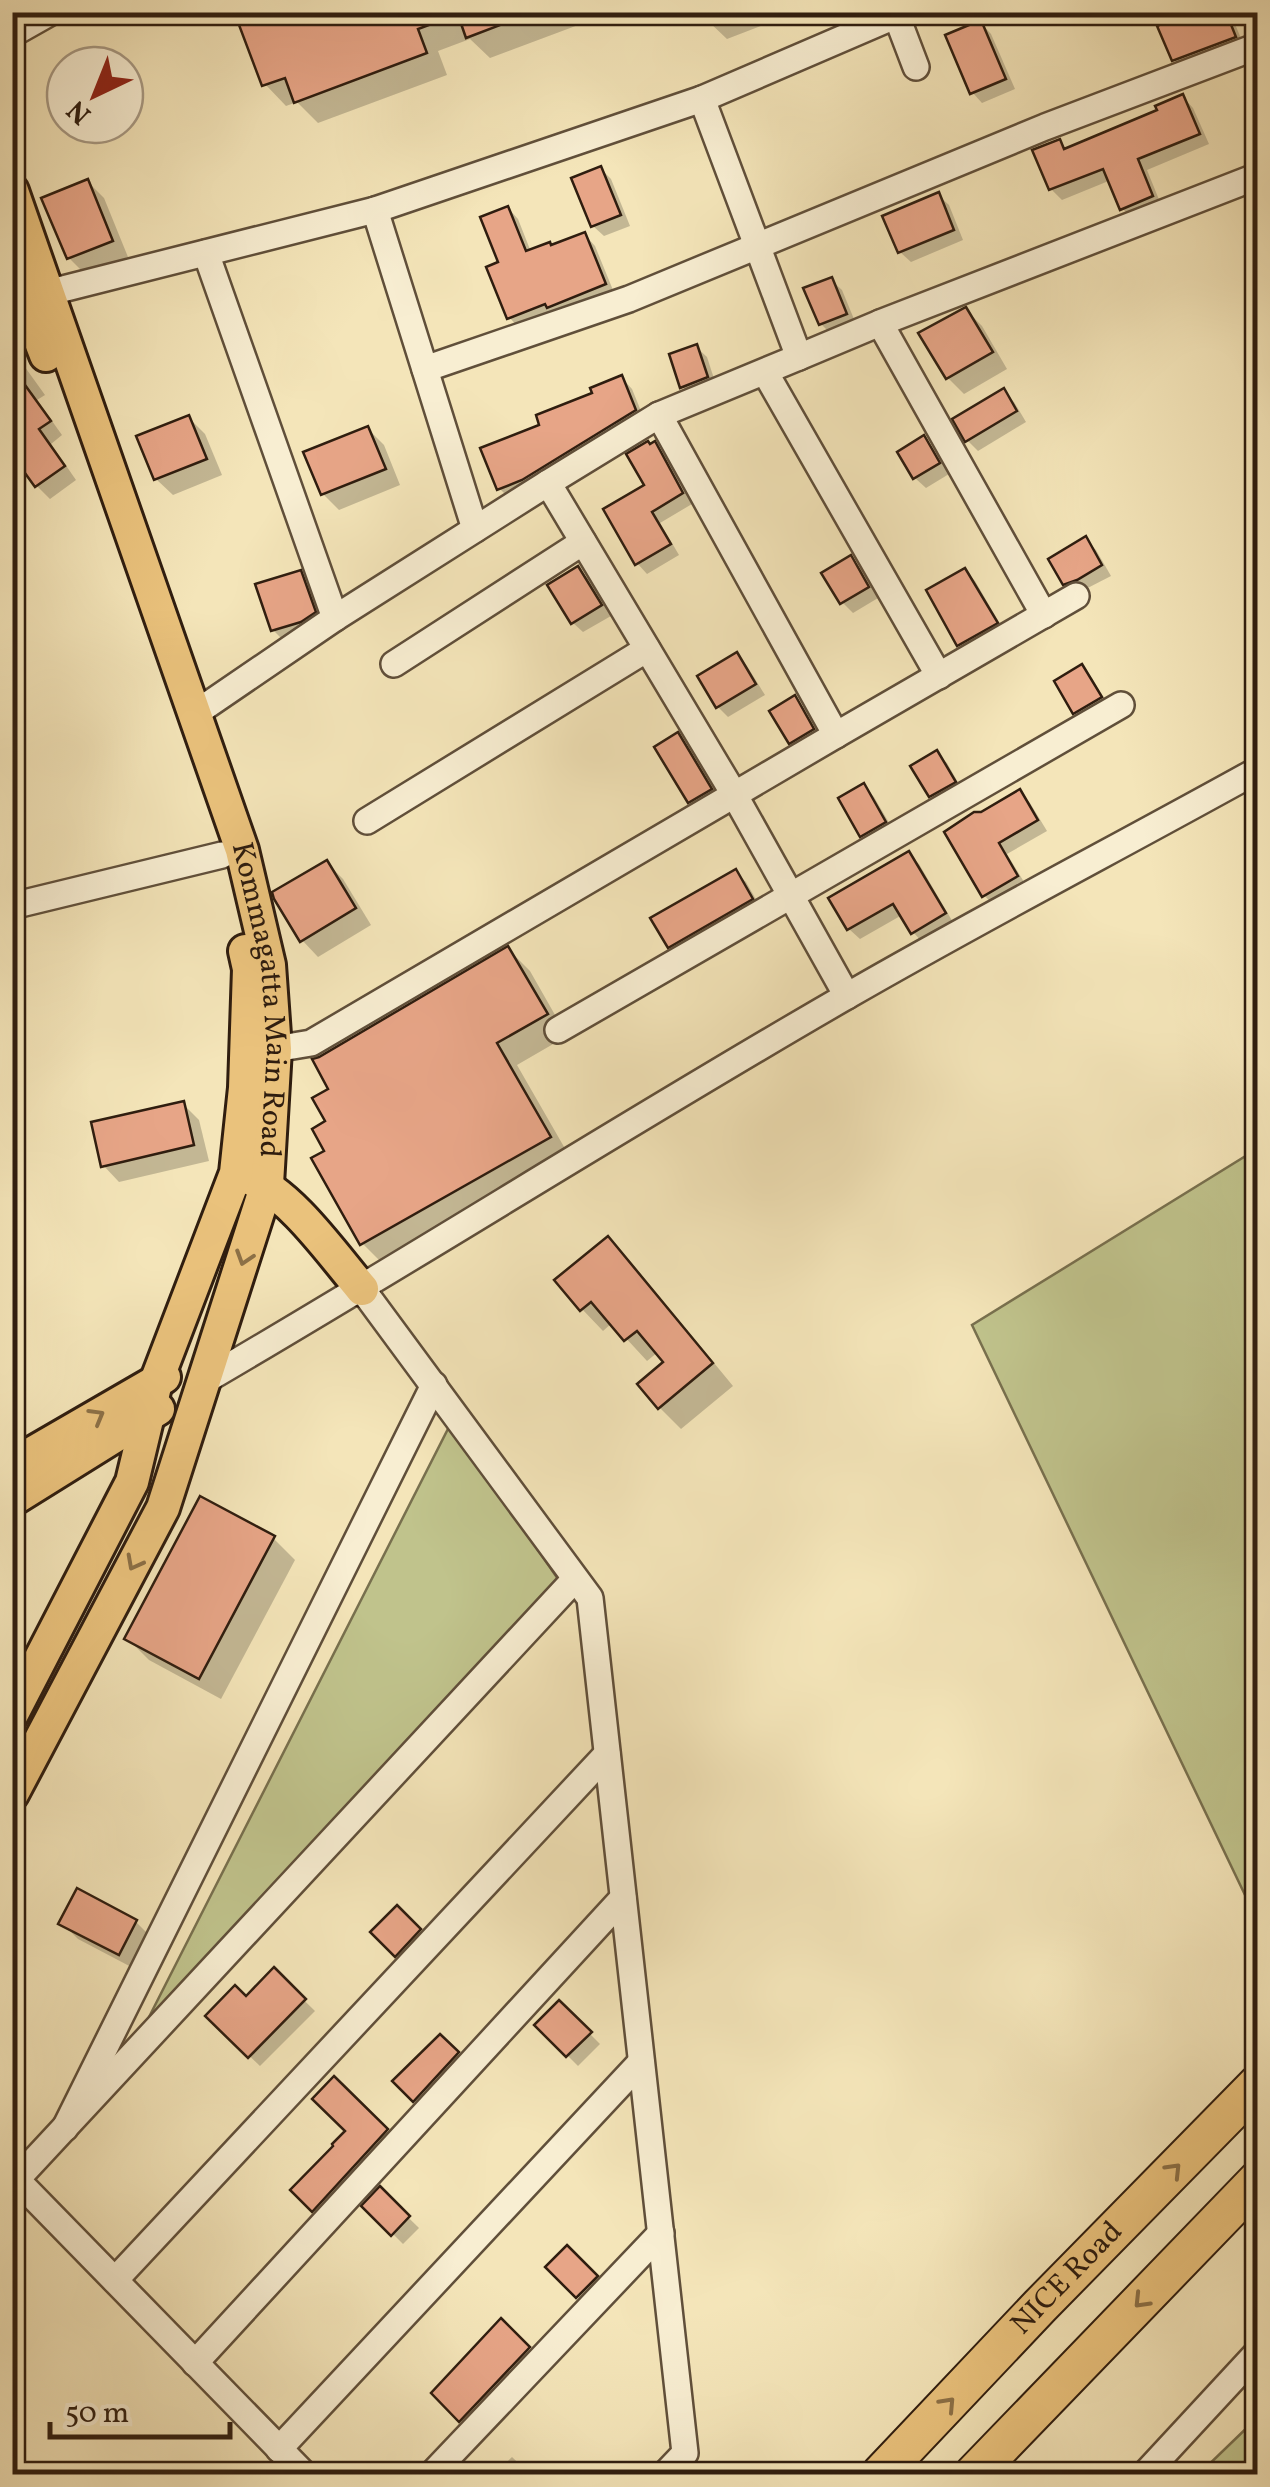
<svg xmlns="http://www.w3.org/2000/svg" width="1270" height="2487" viewBox="0 0 1270 2487" font-family="Vollkorn,serif">
<style>
.green{fill:#c0c38c;stroke:#78704e;stroke-width:2.5}
.shadow{fill:#0003}
.building{fill:#e7a587;stroke:#2f1d0f;stroke-width:2.5}
.lines{fill:none;stroke-linecap:round;stroke-linejoin:round}
.minor-casing{stroke:#604f3a;stroke-width:30}
.major-casing{stroke:#2f1d0f;stroke-width:38}
.highway-casing{stroke:#2f1d0f;stroke-width:42}
.minor{stroke:#f8eed2;stroke-width:25}
.major{stroke:#eac27c;stroke-width:32}
.highway{stroke:#eac27c;stroke-width:38}
.oneway{stroke:#8c7046}
.labels{text-anchor:middle;dominant-baseline:central;stroke-width:9;stroke-linejoin:round;paint-order:stroke}
.street-label{font-size:30px;fill:#2f1d0f;stroke:#f8eed2}
</style>
<rect width="100%" height="100%" fill="#f4e5b9"/>
<filter id="stains"><feTurbulence type="fractalNoise" baseFrequency=".002" numOctaves="4"/><feColorMatrix values="0 0 0 0 .2 0 0 0 0 .09 0 0 0 0 .02 0 0 0 .5 -.17"/></filter>
<radialGradient id="worn" r=".72"><stop offset=".6" stop-color="#630" stop-opacity="0"/><stop offset="1" stop-color="#630" stop-opacity=".3"/></radialGradient>
<g class="green">
<polygon points="1257,1149 1257,1920 972,1325"/>
<polygon points="451,1423 558,1579 148,2019"/>
<polygon points="1257,2418 1257,2474 1199,2474"/>
</g>
<g class="shadow">
<polygon points="255,12 613,12 490,58 470,39 438,51 447,75 318,123 297,102 286,106 265,84"/>
<polygon points="684,12 791,12 792,14 727,39 708,21 696,25"/>
<polygon points="1194,12 1230,12 1245,48 1184,70 1174,60"/>
<polygon points="981,23 991,34 1015,89 982,103 972,92"/>
<polygon points="1183,97 1193,108 1209,144 1147,170 1162,207 1133,219 1122,208 1111,180 1062,200 1051,189 1059,142 1067,150 1160,111"/>
<polygon points="600,168 611,179 630,226 604,236 593,226"/>
<polygon points="88,182 104,198 128,257 85,274 69,258"/>
<polygon points="938,195 949,205 963,240 911,262 900,252"/>
<polygon points="508,208 518,219 531,252 552,248 585,235 595,246 615,295 519,328 509,317 502,264"/>
<polygon points="831,280 842,290 856,324 831,334 821,324"/>
<polygon points="966,310 982,326 1007,369 964,394 948,378"/>
<polygon points="696,347 707,357 717,388 693,398 683,387 672,355"/>
<polygon points="12,349 45,395 37,400 62,435 51,444 76,480 50,499 37,486 12,451"/>
<polygon points="622,378 632,389 645,421 510,499 500,489 543,426"/>
<polygon points="1003,391 1014,402 1026,422 978,451 967,440"/>
<polygon points="189,418 205,434 222,475 173,495 156,479"/>
<polygon points="368,429 384,445 400,485 339,510 323,494"/>
<polygon points="924,438 934,449 949,474 926,488 915,478"/>
<polygon points="654,444 665,455 692,504 660,523 679,555 647,574 637,563 651,446"/>
<polygon points="1085,540 1096,550 1111,576 1076,594 1065,583"/>
<polygon points="851,558 861,569 878,598 853,613 842,602"/>
<polygon points="578,569 589,579 611,616 583,632 572,622"/>
<polygon points="965,571 975,581 1006,634 969,655 959,645"/>
<polygon points="300,572 316,589 330,628 289,646 273,630"/>
<polygon points="737,656 747,666 765,695 728,717 718,707"/>
<polygon points="1082,668 1092,678 1110,708 1085,723 1075,712"/>
<polygon points="795,698 805,709 823,740 802,752 791,742"/>
<polygon points="678,736 688,746 721,800 700,812 690,802"/>
<polygon points="936,753 947,763 964,793 941,806 931,796"/>
<polygon points="864,786 874,797 895,833 872,846 862,835"/>
<polygon points="1020,792 1030,803 1047,831 1007,854 1027,887 994,906 984,895 982,815"/>
<polygon points="908,854 919,864 954,924 923,943 913,932 902,915 860,939 849,929 831,898"/>
<polygon points="327,863 343,879 371,925 318,957 302,940"/>
<polygon points="735,872 746,882 762,910 680,957 670,946"/>
<polygon points="508,949 530,971 567,1036 517,1065 571,1159 384,1265 362,1243 328,1152"/>
<polygon points="183,1104 199,1120 209,1161 119,1182 103,1165"/>
<polygon points="608,1239 630,1261 733,1386 681,1429 659,1407 667,1363 658,1352 647,1361 612,1323 603,1331 582,1309"/>
<polygon points="274,1539 295,1560 221,1699 149,1660 127,1638"/>
<polygon points="397,1908 430,1941 407,1965 374,1932"/>
<polygon points="136,1922 152,1938 135,1969 78,1939 62,1923"/>
<polygon points="274,1971 315,2011 260,2066 208,2016 246,2000"/>
<polygon points="559,2003 600,2044 578,2066 537,2025"/>
<polygon points="440,2037 468,2064 425,2111 395,2081"/>
<polygon points="334,2080 397,2141 324,2220 293,2190 348,2131"/>
<polygon points="380,2190 419,2228 403,2244 365,2206"/>
<polygon points="567,2248 606,2288 588,2306 548,2267"/>
<polygon points="501,2322 539,2359 471,2430 434,2393"/>
<polygon points="512,2457 530,2474 494,2474"/>
<polygon points="579,2461 593,2474 566,2474"/>
</g>
<g class="building">
<polygon points="248,12 456,12 456,15 418,29 427,53 294,103 285,78 262,86 236,17"/>
<polygon points="457,12 529,12 529,14 466,38"/>
<polygon points="1189,12 1226,12 1236,37 1172,61 1157,26"/>
<polygon points="981,20 1006,79 970,94 945,35"/>
<polygon points="1183,94 1200,134 1138,159 1153,196 1120,210 1103,169 1049,190 1032,150 1060,139 1064,149 1157,110 1155,106"/>
<polygon points="601,166 621,215 591,227 571,178"/>
<polygon points="88,179 113,241 67,259 41,198"/>
<polygon points="939,192 954,230 898,253 882,216"/>
<polygon points="508,206 526,251 550,242 551,245 585,232 606,284 547,308 545,304 507,319 486,267 498,262 480,217"/>
<polygon points="832,277 847,314 819,325 803,288"/>
<polygon points="966,307 993,352 946,379 918,333"/>
<polygon points="697,344 708,377 680,388 669,354"/>
<polygon points="12,367 51,421 39,429 65,466 35,487 12,455"/>
<polygon points="622,375 636,410 522,480 497,490 480,448 539,425 536,415 592,393 590,388"/>
<polygon points="1004,388 1017,411 965,442 952,419"/>
<polygon points="189,415 207,459 154,480 136,436"/>
<polygon points="368,426 386,469 321,495 303,452"/>
<polygon points="924,435 940,463 913,479 897,452"/>
<polygon points="648,441 650,444 655,441 683,493 652,512 671,544 635,565 603,509 644,485 626,454"/>
<polygon points="1086,536 1102,565 1077,580 1063,585 1048,559"/>
<polygon points="851,555 869,587 840,604 821,573"/>
<polygon points="578,566 602,605 571,624 547,585"/>
<polygon points="965,568 998,623 957,646 926,590"/>
<polygon points="301,570 316,612 301,622 271,631 255,584"/>
<polygon points="737,652 756,684 716,708 697,676"/>
<polygon points="1082,664 1102,697 1073,714 1054,681"/>
<polygon points="795,695 814,729 789,744 769,711"/>
<polygon points="678,732 712,789 688,803 654,747"/>
<polygon points="937,750 956,782 929,797 910,766"/>
<polygon points="864,783 886,822 860,837 838,798"/>
<polygon points="1020,789 1038,820 999,843 1018,876 982,897 944,832 974,812 981,812"/>
<polygon points="909,851 946,913 911,934 893,904 847,930 828,898"/>
<polygon points="327,860 356,908 300,942 274,899 272,892"/>
<polygon points="736,869 753,899 668,948 650,918"/>
<polygon points="508,946 548,1014 497,1043 551,1137 360,1245 311,1158 324,1151 312,1129 325,1121 312,1098 328,1089 312,1059 319,1057"/>
<polygon points="184,1101 194,1145 101,1167 91,1122"/>
<polygon points="608,1236 713,1363 658,1409 637,1384 663,1362 637,1331 624,1341 591,1302 580,1311 554,1280"/>
<polygon points="200,1496 275,1536 199,1679 124,1639"/>
<polygon points="77,1888 137,1920 119,1955 58,1924"/>
<polygon points="397,1905 421,1929 395,1957 370,1932"/>
<polygon points="274,1967 306,1999 248,2058 205,2016 235,1985 246,1996"/>
<polygon points="559,2000 592,2032 566,2057 534,2025"/>
<polygon points="440,2034 459,2052 413,2102 392,2081"/>
<polygon points="334,2076 388,2129 312,2212 290,2190 333,2146 332,2144 345,2131 312,2099"/>
<polygon points="380,2186 410,2216 391,2236 361,2206"/>
<polygon points="567,2245 598,2276 576,2298 545,2267"/>
<polygon points="501,2318 530,2347 459,2422 431,2393"/>
</g>
<g class="lines">
<defs>
<g id="minor">
<polyline points="895,12 916,67"/>
<polyline points="12,34 51,12"/>
<polyline points="702,99 799,357 880,323 1258,176"/>
<polyline points="375,210 475,529"/>
<polyline points="206,253 335,618"/>
<polyline points="31,297 375,210 702,99 904,12"/>
<polyline points="880,323 1044,615"/>
<polyline points="425,369 629,299 1045,127 1258,46"/>
<polyline points="765,372 939,676"/>
<polyline points="659,415 836,735"/>
<polyline points="548,483 734,794 847,996"/>
<polyline points="394,664 583,542"/>
<polyline points="193,715 335,618 548,483 659,415 799,357"/>
<polyline points="367,821 647,649"/>
<polyline points="12,906 222,855"/>
<polyline points="558,1030 1121,705"/>
<polyline points="275,1049 311,1043 836,735 1076,596"/>
<polyline points="362,1289 590,1598 685,2453 665,2474"/>
<path d="M204,1381c216,-126 426,-260 643,-385 135,-78 274,-150 411,-226"/>
<polyline points="65,2128 434,1385"/>
<polyline points="12,2175 304,2474"/>
<polyline points="17,2179 575,1579"/>
<polyline points="115,2280 607,1754"/>
<polyline points="195,2363 623,1898"/>
<polyline points="279,2449 641,2062"/>
<polyline points="432,2474 661,2233"/>
<polyline points="1145,2474 1258,2352"/>
</g>
<g id="major">
<path id="s1" d="M12,191l230,659 27,115 6,84 -8,135 -104,324 -151,286"/>
<polyline points="12,268 46,355"/>
<path d="M249,1178c41,15 84,77 113,111"/>
<polyline points="12,1465 164,1377"/>
<polyline points="12,1500 158,1409"/>
<polyline points="12,1714 132,1482 156,1382 236,1173 245,1088 249,969 245,951"/>
</g>
<g id="highway">
<path id="s2" d="M881,2474l159,-168 218,-222"/>
<polyline points="974,2474 1258,2180"/>
</g>
</defs>
<use href="#minor" class="minor-casing"/>
<use href="#major" class="major-casing"/>
<use href="#highway" class="highway-casing"/>
<use href="#minor" class="minor"/>
<use href="#major" class="major"/>
<use href="#highway" class="highway"/>
</g>
<defs><path id="oneway-chevron" d="M-2-3.5L2.5 0L-2 3.5" fill="none" stroke-width="1.6" stroke-linecap="round" stroke-linejoin="round" transform="scale(2.5)"/></defs>
<g class="oneway">
<use href="#oneway-chevron" transform="translate(244 1258) rotate(108)"/>
<use href="#oneway-chevron" transform="translate(97 1416) rotate(-30)"/>
<use href="#oneway-chevron" transform="translate(134 1563) rotate(118)"/>
<use href="#oneway-chevron" transform="translate(1174 2170) rotate(-46)"/>
<use href="#oneway-chevron" transform="translate(1141 2301) rotate(134)"/>
<use href="#oneway-chevron" transform="translate(948 2404) rotate(-47)"/>
</g>
<g class="labels">
<g class="street-label">
<text stroke="none"><textPath href="#s1" startOffset="850">Kommagatta Main Road</textPath></text>
<text stroke="none"><textPath href="#s2" startOffset="270">NICE Road</textPath></text>
</g>
</g>
<rect width="1270" height="2487" fill="none" stroke="#f4e5b9" stroke-width="50"/>
<rect x="15" y="15" width="1240" height="2457" fill="none" stroke="#2f1d0f" stroke-width="5"/>
<rect x="25" y="25" width="1220" height="2437" fill="none" stroke="#2f1d0f" stroke-width="2.5"/>
<g transform="translate(95 95) rotate(223)"><circle r="48" fill="#f8eed2" stroke="#a89a84" stroke-width="2.5"/>
<path d="M0-8L18 38L0 25L-18 38Z" fill="#8f2418"/>
<text y="-15" font-size="28" font-weight="bold" text-anchor="middle" fill="#2f1d0f">N</text>
</g>
<path d="M50 2422v15h180v-15" fill="none" stroke="#2f1d0f" stroke-width="5"/>
<text x="65" y="2422" font-size="30" fill="#2f1d0f" stroke="#f8eed2" stroke-width="8" paint-order="stroke">50 m</text>
<rect width="100%" height="100%" filter="url(#stains)"/>
<rect width="100%" height="100%" fill="url(#worn)"/>
</svg>
